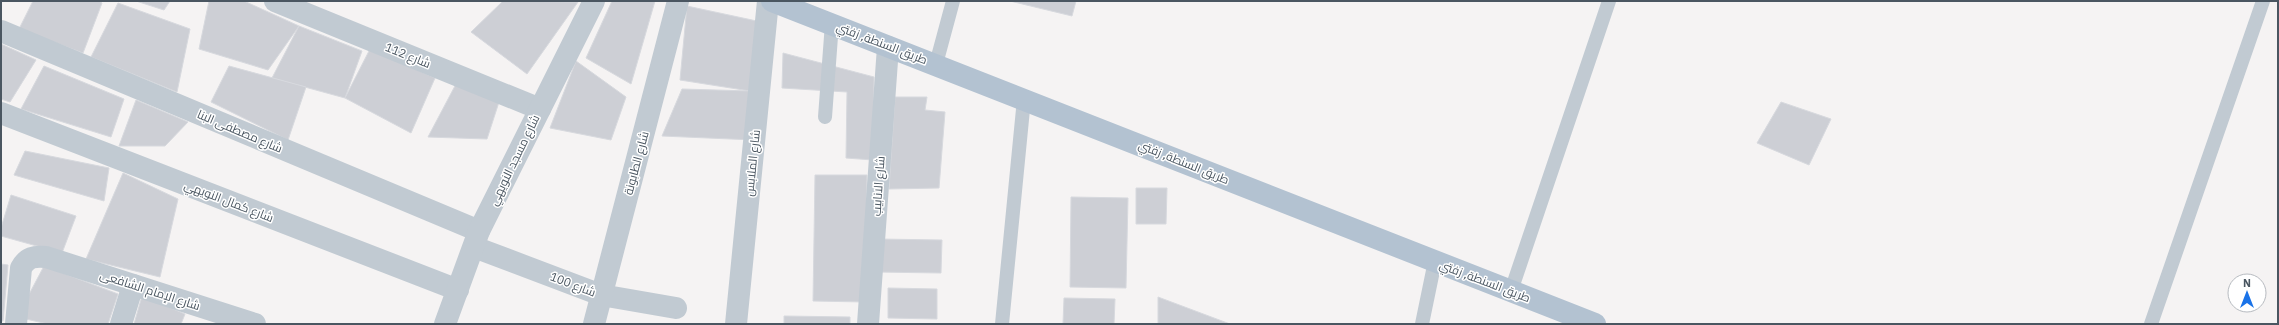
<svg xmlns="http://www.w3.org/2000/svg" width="2279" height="325" viewBox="0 0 2279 325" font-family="'IBM Plex Sans',Cairo,sans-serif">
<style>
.building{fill:#cdcfd5;stroke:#d7d9de}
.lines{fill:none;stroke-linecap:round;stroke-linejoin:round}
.lane{stroke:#c1cad2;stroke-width:14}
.street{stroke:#c1cad2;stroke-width:22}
.primary{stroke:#b3c2d1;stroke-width:22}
.labels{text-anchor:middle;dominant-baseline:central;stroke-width:3;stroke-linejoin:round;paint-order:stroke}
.street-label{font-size:12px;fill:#4a5661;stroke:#fff}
</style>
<rect width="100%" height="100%" fill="#f5f3f3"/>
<g class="building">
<polygon points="33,1 99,1 102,3 83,53 19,29"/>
<polygon points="136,1 170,1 164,10"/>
<polygon points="209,1 244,1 299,26 268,70 199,49"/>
<polygon points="503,1 578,2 527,74 471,32"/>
<polygon points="612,1 655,1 631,84 586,58"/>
<polygon points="1010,1 1076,1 1072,16"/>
<polygon points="118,3 190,29 177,92 91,57"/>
<polygon points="687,6 766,23 750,91 680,80"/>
<polygon points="299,26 362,51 345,98 272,78"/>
<polygon points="1,44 36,60 10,102 1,99"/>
<polygon points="370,49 435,78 411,133 345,98"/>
<polygon points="783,53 874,77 873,160 846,158 847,92 782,88"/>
<polygon points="576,61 626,97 611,140 550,128"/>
<polygon points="44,66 124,99 111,137 21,109"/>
<polygon points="229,66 306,87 288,140 211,102"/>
<polygon points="456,84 499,102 487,139 428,137"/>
<polygon points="682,89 750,91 754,140 662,136"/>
<polygon points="895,97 927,97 925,110 945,112 939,188 889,189"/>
<polygon points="136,100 188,122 165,146 119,146"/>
<polygon points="1781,102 1831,119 1809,165 1757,143"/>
<polygon points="25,151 109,168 104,201 14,175"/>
<polygon points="123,173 178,199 160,277 86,259"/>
<polygon points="815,175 867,175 865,302 813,301"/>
<polygon points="1136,188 1167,188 1166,224 1136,224"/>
<polygon points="11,195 76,216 62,253 1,236 1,228"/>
<polygon points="1071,197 1128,198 1126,288 1070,287"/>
<polygon points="878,239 942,240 941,273 877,272"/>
<polygon points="1,264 8,265 3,321 1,321"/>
<polygon points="44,266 118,294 108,324 48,324 17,317"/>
<polygon points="888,288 937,289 937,319 888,318"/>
<polygon points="142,296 185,314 181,324 134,324"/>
<polygon points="1158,297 1230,324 1158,324"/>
<polygon points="1064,298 1115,299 1114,324 1063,324"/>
<polygon points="784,316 850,317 850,324 784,324"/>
</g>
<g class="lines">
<g class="lane">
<polyline points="936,64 953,1"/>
<polyline points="825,117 832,23"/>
<polyline points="1511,291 1609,1"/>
<polyline points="1002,324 1024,99"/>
<polyline points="1422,324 1435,261"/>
<polyline points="2151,324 2263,1"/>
</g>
<g class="street">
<polyline points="275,1 540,109"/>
<polyline points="1,31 479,231"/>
<polyline points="1,113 458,290"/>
<polyline points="474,247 601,295 676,308"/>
<path d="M16,324l5,-56c6,-11 13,-12 25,-11l209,67"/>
<polyline points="121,324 133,285"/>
<polyline points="445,324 479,231 594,1"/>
<polyline points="594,324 678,1"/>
<polyline points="736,324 768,1"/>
<polyline points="868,324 888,47"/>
</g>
<polyline class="primary" points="772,1 1595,324"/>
</g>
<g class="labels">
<g class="street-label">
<text transform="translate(882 43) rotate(21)">طريق السنطة, زفتي</text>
<text transform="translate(408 55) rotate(22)">شارع 112</text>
<text transform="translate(240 131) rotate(23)">شارع مصطفى البنا</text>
<text transform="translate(514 160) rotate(-64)">شارع مسجد النويهي</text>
<text transform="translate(1184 162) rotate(22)">طريق السنطة, زفتي</text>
<text transform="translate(636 163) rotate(-75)">شارع الطابونة</text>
<text transform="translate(752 163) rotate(-84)">شارع الملابس</text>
<text transform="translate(878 186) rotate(-86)">شارع الانابيب</text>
<text transform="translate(229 201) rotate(21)">شارع كمال النويهي</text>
<text transform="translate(1485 281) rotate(21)">طريق السنطة, زفتي</text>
<text transform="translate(573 284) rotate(21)">شارع 100</text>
<text transform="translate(150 290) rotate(18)">شارع الإمام الشافعى</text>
</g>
</g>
<rect width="2279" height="325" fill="none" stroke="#4a5661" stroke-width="4"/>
<g transform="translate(2247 293)"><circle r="19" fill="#ffffff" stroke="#b7bbc0"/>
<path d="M0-3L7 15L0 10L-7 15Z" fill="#1a73e8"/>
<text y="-6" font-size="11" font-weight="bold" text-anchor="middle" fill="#4a5661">N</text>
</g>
</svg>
